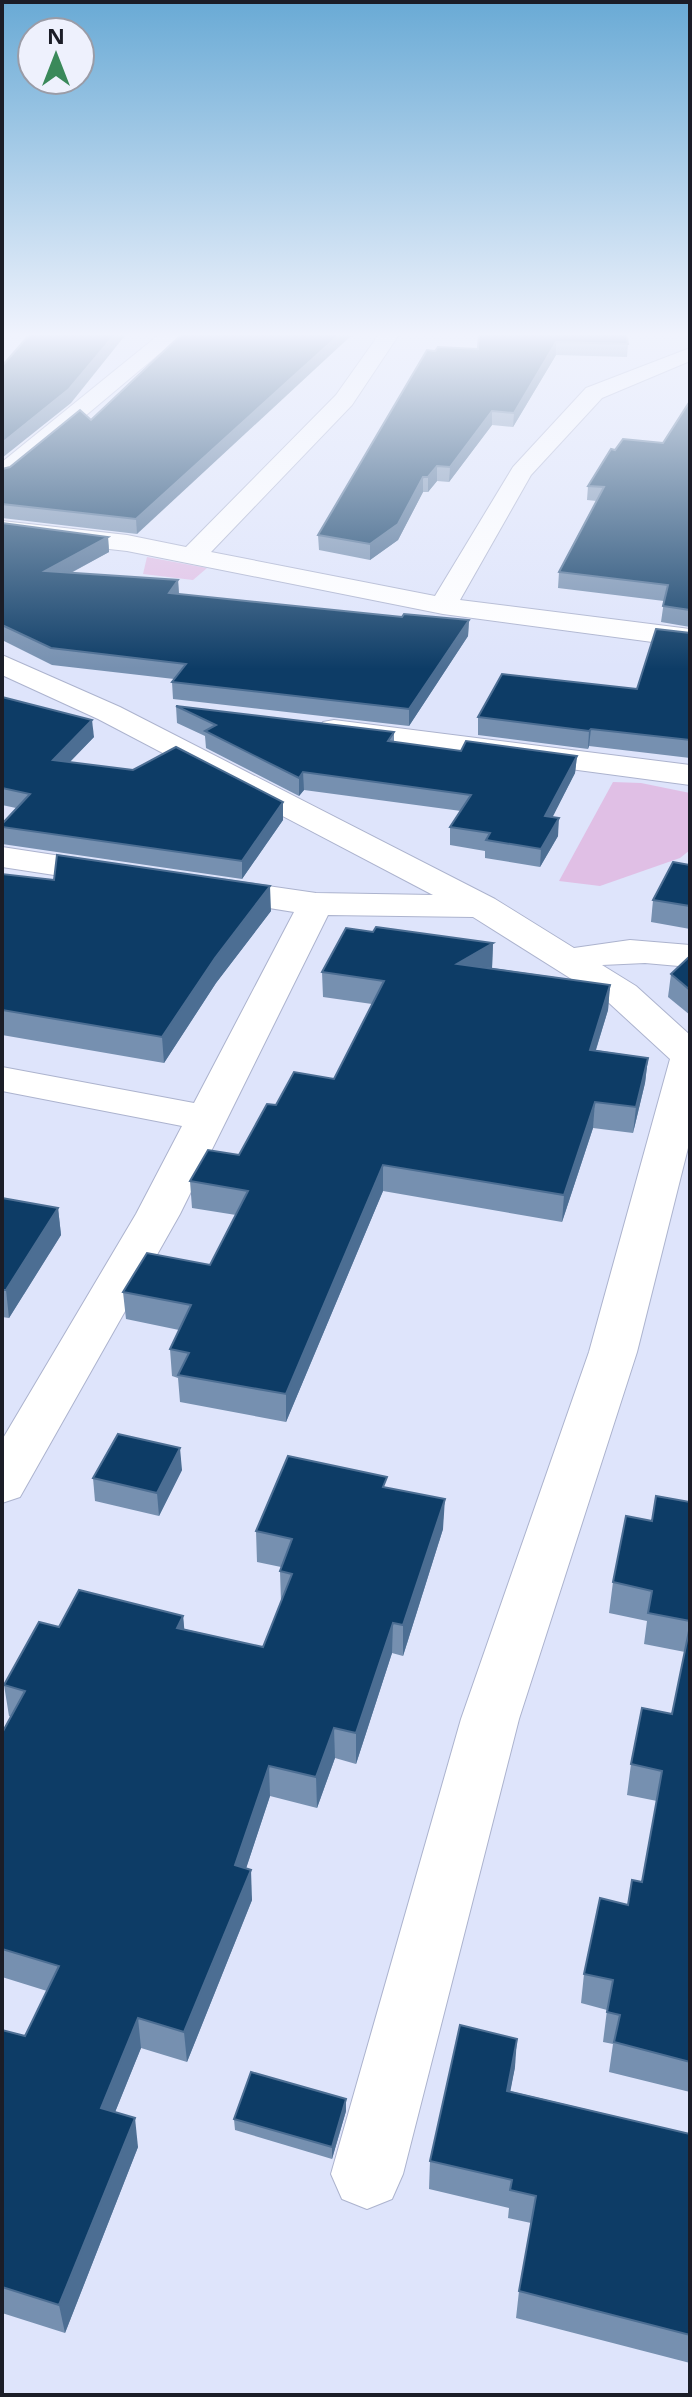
<svg xmlns="http://www.w3.org/2000/svg" width="692" height="2397" viewBox="0 0 692 2397" font-family="'Noto Sans',sans-serif">
<style>
.green{fill:#e0bfe5}
.lines{fill:none;stroke-linecap:round;stroke-linejoin:round}
.minor-casing{stroke:#acb3ce;stroke-width:2}
.minor{fill:#fff;fill-rule:evenodd}
.wall{fill:#7690b0}
.shaded-wall{fill:#4c6e93}
.building{fill:#0d3c66;stroke:#4c6e93;stroke-width:2}
</style>
<rect width="100%" height="100%" fill="#dee4fb"/>
<g class="green">
<polygon points="147,557 207,568 193,580 143,574"/>
<polygon points="613,782 641,783 690,793 690,850 680,858 600,886 559,881"/>
</g>
<g class="lines">
<defs>
<g id="minor">
<polygon points="161,333 184,333 10,479 2,481 2,462"/>
<polygon points="380,333 400,333 352,405 211,552 435,596 513,467 586,388 690,348 690,361 602,398 531,475 460,600 690,629 690,647 443,614 127,551 2,537 2,521 127,535 186,547 336,395"/>
<polygon points="2,655 120,707 495,899 574,948 630,940 690,945 690,967 645,963 602,965 636,986 690,1035 690,1140 637,1352 519,1719 403,2174 392,2199 367,2209 342,2199 331,2174 461,1719 589,1352 670,1059 608,1002 473,917 328,915 180,1214 20,1497 2,1503 2,1440 136,1214 182,1126 2,1091 2,1067 194,1103 294,912 200,897 195,889 200,881 213,878 316,893 433,895 98,719 2,675"/>
<polygon points="334,720 690,765 690,785 323,736 319,729 323,722"/>
<polygon points="2,847 113,864 125,867 130,874 125,881 113,884 2,867"/>
</g>
</defs>
<use href="#minor" class="minor-casing"/>
<use href="#minor" class="minor"/>
</g>
<g class="wall">
<polygon points="183,333 137,534 2,518 2,520 2,469 10,467 91,420"/>
<polygon points="479,333 628,344 627,357 556,355 513,427 492,425 449,482 437,481 428,492 423,492 398,540 370,560 319,550 318,535 435,351 478,349"/>
<polygon points="690,401 690,627 661,622 664,601 558,588 559,572 597,501 587,500 588,486 615,450 663,443"/>
<polygon points="2,523 108,537 109,552 71,573 178,580 179,594 402,617 469,620 468,636 409,726 173,699 172,682 174,679 52,665 2,640"/>
<polygon points="690,633 690,758 589,746 588,749 478,735 478,717 637,689"/>
<polygon points="2,697 94,737 70,762 283,820 242,879 2,844 2,824 16,808 2,805"/>
<polygon points="176,706 394,732 394,742 461,751 577,756 575,773 552,817 558,836 540,867 485,858 485,851 450,845 450,827 461,811 304,790 299,796 206,748 205,736 177,723"/>
<polygon points="690,865 690,929 651,922 653,900"/>
<polygon points="2,874 271,911 216,983 164,1063 2,1035"/>
<polygon points="373,932 493,943 492,968 610,985 608,1010 596,1050 648,1058 645,1083 633,1133 593,1128 562,1222 383,1191 286,1422 180,1402 178,1378 172,1376 170,1349 179,1330 126,1319 123,1292 210,1265 236,1215 192,1208 190,1181 239,1155 276,1105 334,1079 372,1004 323,997 322,972"/>
<polygon points="690,956 690,1015 668,997 671,974"/>
<polygon points="2,1198 58,1208 61,1235 9,1318 2,1317"/>
<polygon points="182,1470 159,1516 95,1501 93,1478"/>
<polygon points="387,1487 443,1529 403,1656 392,1653 356,1764 335,1758 317,1808 270,1796 246,1868 252,1900 187,2062 141,2048 115,2112 138,2147 65,2333 2,2313 2,2030 25,2036 47,1991 2,1977 2,1733 11,1717 9,1716 4,1685 59,1627 183,1616 184,1629 263,1647 281,1602 280,1571 281,1567 257,1562 256,1531"/>
<polygon points="690,1502 690,2092 609,2072 613,2044 603,2042 607,2010 581,2003 584,1974 642,1882 657,1801 627,1795 631,1764 672,1714 685,1652 644,1644 647,1621 609,1613 613,1582 652,1521"/>
<polygon points="515,2067 510,2091 690,2134 690,2363 516,2318 519,2291 531,2223 508,2218 509,2208 429,2189 430,2161"/>
<polygon points="346,2111 332,2159 235,2130 234,2119"/>
</g>
<g class="shaded-wall">
<polygon points="116,333 127,333 71,403 2,458 2,443"/>
<polygon points="341,333 354,333 137,534 136,519"/>
<polygon points="556,342 556,355 513,427 514,413"/>
<polygon points="492,411 492,425 449,482 450,467"/>
<polygon points="437,466 437,481 428,492 428,477"/>
<polygon points="423,477 423,492 398,540 370,560 370,544"/>
<polygon points="108,537 109,552 46,586 45,571"/>
<polygon points="178,580 179,596 169,593"/>
<polygon points="469,620 468,636 409,726 409,709"/>
<polygon points="92,720 94,737 55,777 53,760"/>
<polygon points="591,729 589,746 588,749 589,731"/>
<polygon points="577,756 575,773 544,834 545,816"/>
<polygon points="303,772 304,790 299,796 299,778"/>
<polygon points="283,802 283,820 242,879 242,861"/>
<polygon points="559,818 558,836 540,867 541,849"/>
<polygon points="270,886 271,911 216,983 164,1063 162,1037 215,958"/>
<polygon points="493,943 492,968 457,964"/>
<polygon points="610,985 608,1010 588,1075 590,1050"/>
<polygon points="648,1058 645,1083 633,1133 636,1107"/>
<polygon points="595,1102 593,1128 562,1222 564,1195"/>
<polygon points="383,1165 383,1191 286,1422 286,1394"/>
<polygon points="58,1208 61,1235 9,1318 6,1290"/>
<polygon points="180,1448 182,1470 159,1516 157,1493"/>
<polygon points="445,1499 443,1529 403,1656 403,1625"/>
<polygon points="183,1616 186,1646 177,1628"/>
<polygon points="393,1623 392,1653 356,1764 356,1733"/>
<polygon points="334,1728 335,1758 317,1808 316,1777"/>
<polygon points="269,1766 270,1796 237,1896 235,1865"/>
<polygon points="251,1870 252,1900 187,2062 184,2032"/>
<polygon points="138,2018 141,2048 105,2137 101,2108"/>
<polygon points="517,2039 515,2067 505,2119 507,2091"/>
<polygon points="346,2099 346,2111 332,2159 332,2147"/>
<polygon points="135,2118 138,2147 65,2333 59,2305"/>
</g>
<g class="building">
<polygon points="31,333 116,333 69,389 2,443 2,366"/>
<polygon points="183,333 341,333 136,519 2,504 2,469 10,467 80,410 91,420"/>
<polygon points="479,333 626,333 628,344 556,342 514,413 492,411 450,467 437,466 428,477 423,477 398,524 370,544 318,535 427,350 435,351 438,347 478,349"/>
<polygon points="690,401 690,610 663,606 668,585 559,572 604,487 588,486 611,449 615,450 623,439 663,443"/>
<polygon points="2,523 108,537 45,571 178,580 169,593 402,617 404,614 469,620 409,709 172,682 186,664 51,648 2,625"/>
<polygon points="656,629 690,633 690,740 591,729 589,731 478,717 502,674 637,689"/>
<polygon points="2,697 92,720 53,760 133,770 176,747 283,802 242,861 2,827 2,824 30,794 2,788"/>
<polygon points="176,706 394,732 388,741 461,751 466,741 577,756 545,816 559,818 541,849 486,840 490,833 450,827 471,795 303,772 299,778 205,731 216,725"/>
<polygon points="57,855 270,886 215,958 162,1037 2,1010 2,874 54,880"/>
<polygon points="673,862 690,865 690,906 653,900"/>
<polygon points="376,927 493,943 457,964 610,985 590,1050 648,1058 636,1107 595,1102 564,1195 383,1165 286,1394 178,1375 189,1353 170,1349 191,1305 123,1292 147,1253 210,1265 248,1191 190,1181 208,1150 239,1155 267,1104 276,1105 294,1072 334,1079 384,981 322,972 346,928 373,932"/>
<polygon points="690,956 690,990 671,974"/>
<polygon points="2,1198 58,1208 6,1290 2,1290"/>
<polygon points="118,1434 180,1448 157,1493 93,1478"/>
<polygon points="288,1456 387,1477 383,1487 445,1499 403,1625 393,1623 356,1733 334,1728 316,1777 269,1766 235,1865 251,1870 184,2032 138,2018 101,2108 135,2118 59,2305 2,2287 2,2030 25,2036 59,1966 2,1949 2,1733 25,1691 4,1685 39,1622 59,1627 79,1590 183,1616 177,1628 263,1647 292,1574 280,1571 292,1539 256,1531"/>
<polygon points="656,1496 690,1502 690,1621 648,1613 652,1591 613,1582 626,1516 652,1521"/>
<polygon points="690,1626 690,2062 614,2042 620,2015 607,2012 613,1980 584,1974 600,1898 628,1905 632,1880 642,1882 662,1771 631,1764 642,1708 672,1714"/>
<polygon points="460,2025 517,2039 507,2091 690,2134 690,2335 519,2291 536,2196 510,2190 512,2180 430,2161"/>
<polygon points="251,2072 346,2099 332,2147 234,2119"/>
</g>
<linearGradient id="sky" x2="0" y2="1"><stop stop-color="#69aad5"/><stop offset="0.5" stop-color="#f0f3fd"/><stop offset="1" stop-color="#f0f3fd" stop-opacity="0"/></linearGradient>
<rect width="692" height="669" fill="url(#sky)"/>
<rect width="692" height="2397" fill="none" stroke="#1b1d27" stroke-width="8"/>
<g transform="translate(56 56)"><circle r="38" fill="#eef1fd" stroke="#9a9ca7" stroke-width="2"/>
<path d="M0-6L14 30L0 20L-14 30Z" fill="#3a895a"/>
<text y="-12" font-size="22" font-weight="bold" text-anchor="middle" fill="#1b1d27">N</text>
</g>
</svg>
